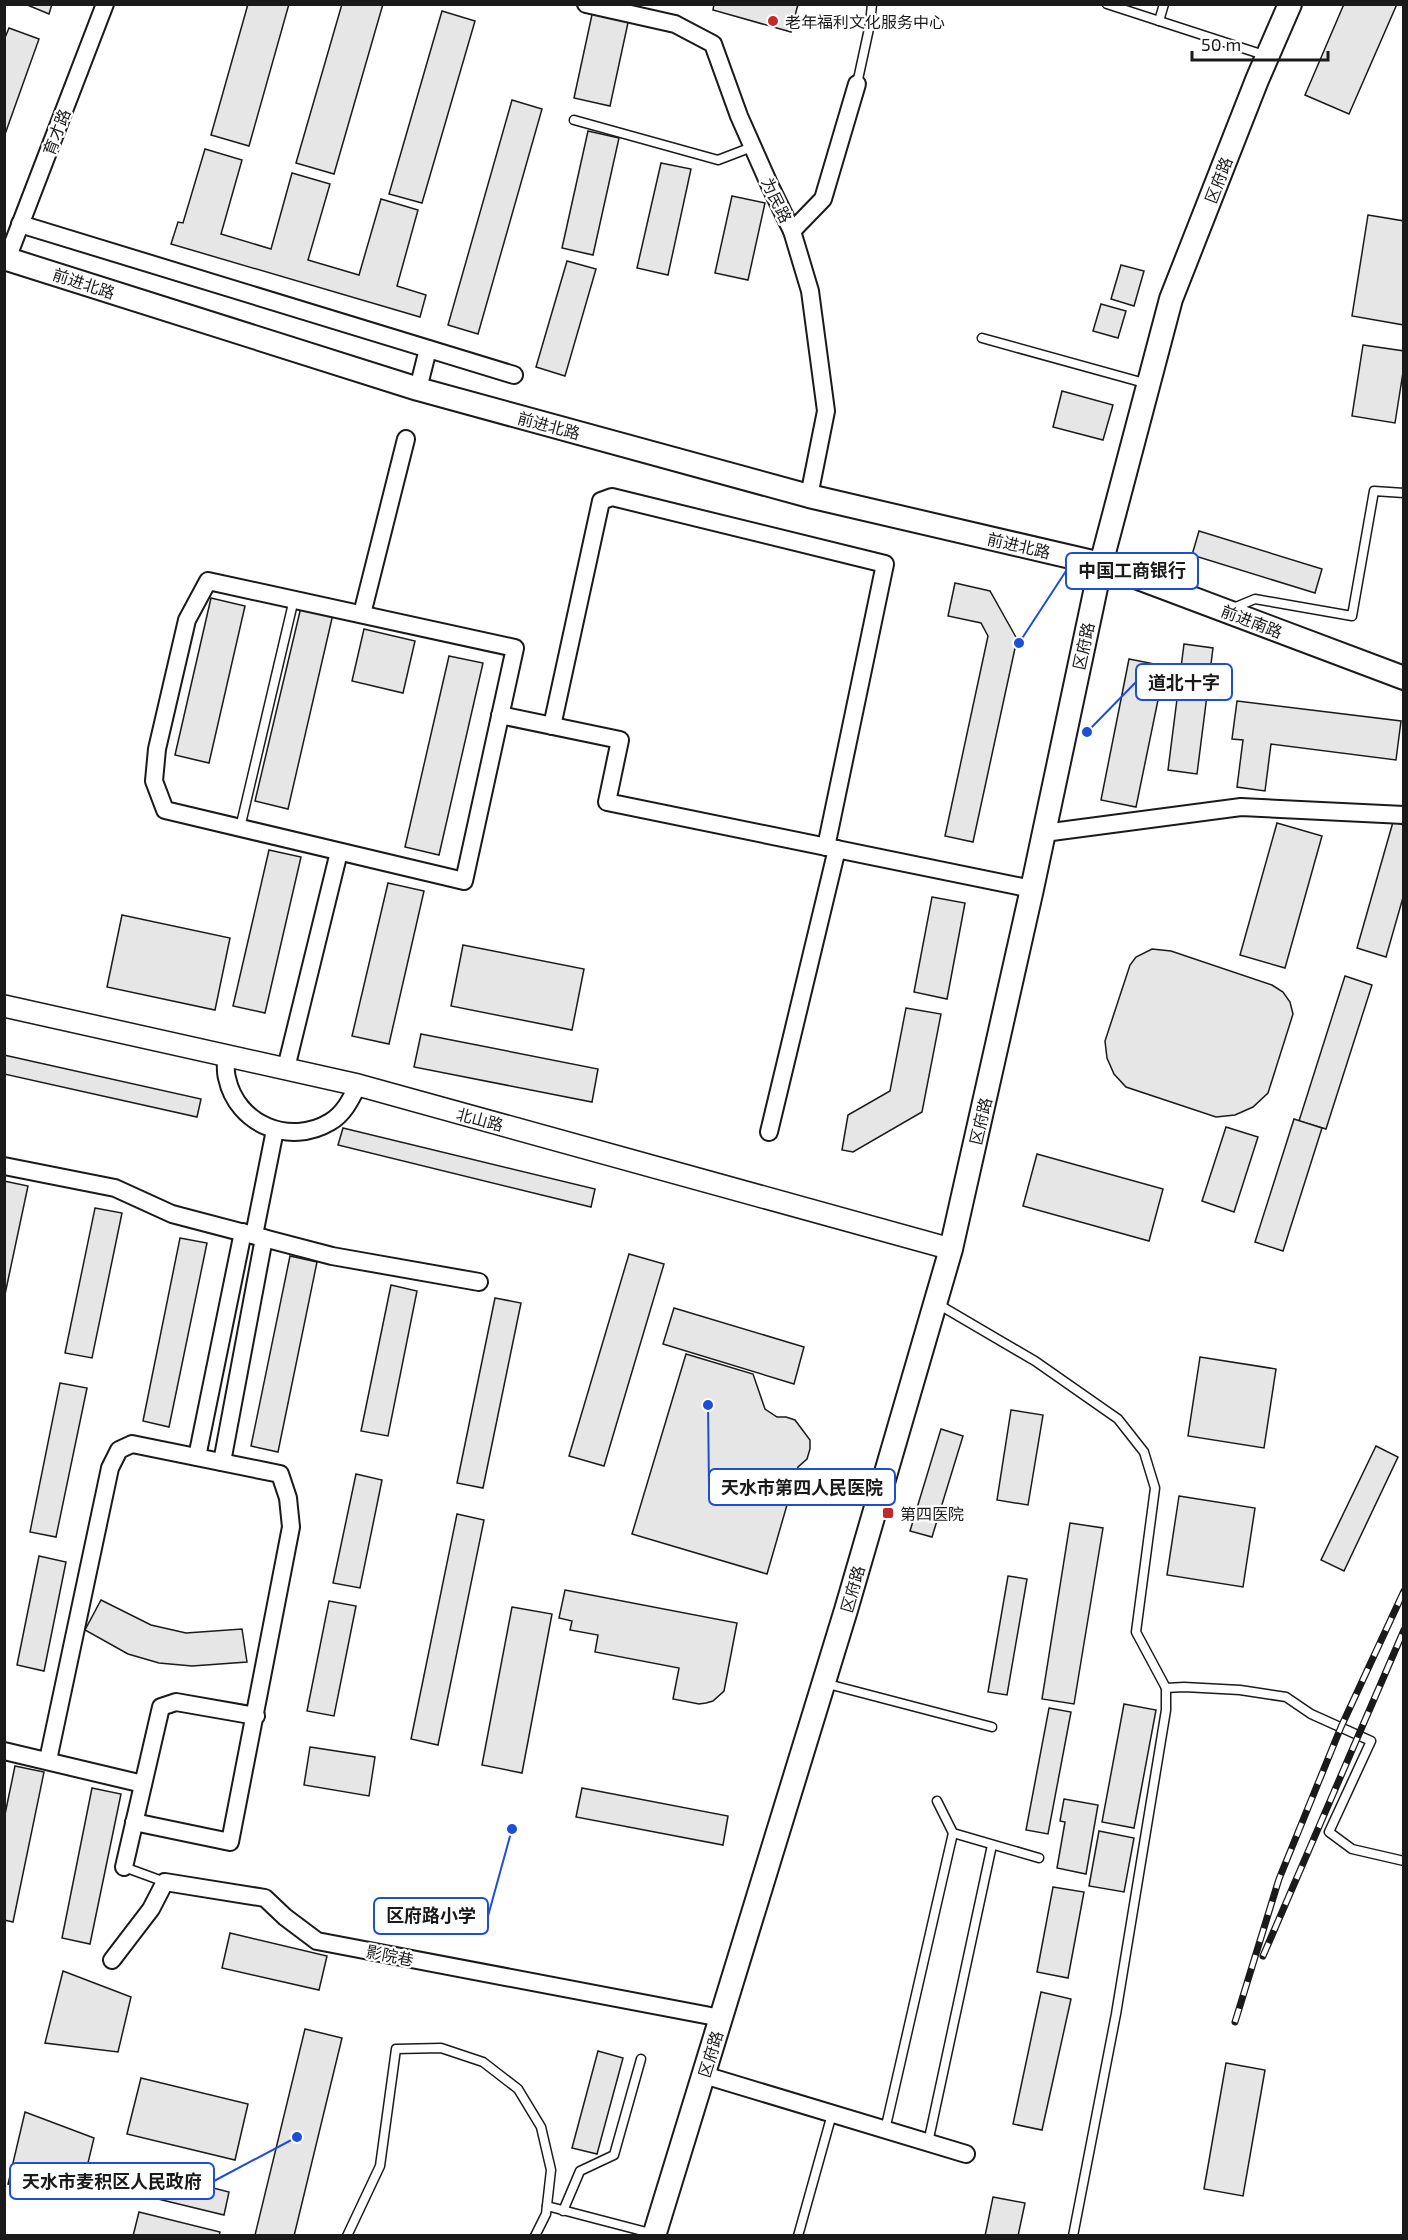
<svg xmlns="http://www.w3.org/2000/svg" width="1408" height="2240" viewBox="0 0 1408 2240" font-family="'Exo 2','Noto Sans SC',sans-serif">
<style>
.building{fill:#e6e6e6;stroke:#1a1a1a;stroke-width:1.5}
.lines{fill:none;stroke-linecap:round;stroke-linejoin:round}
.service-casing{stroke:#1a1a1a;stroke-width:11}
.minor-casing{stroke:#1a1a1a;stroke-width:20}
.tertiary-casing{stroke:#1a1a1a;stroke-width:24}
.secondary-casing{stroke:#1a1a1a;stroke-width:26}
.service{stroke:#fff;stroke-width:8}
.minor{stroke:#fff;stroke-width:16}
.tertiary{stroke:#fff;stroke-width:21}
.secondary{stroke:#fff;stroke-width:22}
.rail-casing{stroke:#1a1a1a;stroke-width:7}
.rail{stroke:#fff;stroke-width:4.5;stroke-dasharray:14;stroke-linecap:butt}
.poi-dot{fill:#c62828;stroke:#fff;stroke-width:2}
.labels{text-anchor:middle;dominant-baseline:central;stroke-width:4.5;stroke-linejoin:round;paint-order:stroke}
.poi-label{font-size:16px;fill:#1a1a1a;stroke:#fff;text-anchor:start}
.street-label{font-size:16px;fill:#1a1a1a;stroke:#fff}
.leader{fill:none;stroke:#1d4ed8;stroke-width:2}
.callout-dot{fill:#1d4ed8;stroke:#fff;stroke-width:2}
.callout{fill:#fff;stroke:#1d4ed8;stroke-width:2}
.callout-label{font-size:18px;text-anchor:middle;font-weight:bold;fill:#1a1a1a}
</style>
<rect width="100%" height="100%" fill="#fff"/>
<g class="building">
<polygon points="25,4 52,4 49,14"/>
<polygon points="248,4 289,4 249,146 211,135"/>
<polygon points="342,4 383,4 334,174 296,163"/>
<polygon points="714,4 798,4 791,32 713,10"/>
<polygon points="1344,4 1397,4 1349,114 1305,95"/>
<polygon points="593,10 629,18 610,106 574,98"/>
<polygon points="442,11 475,21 422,203 389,194"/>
<polygon points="9,28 39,39 4,137 4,40"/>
<polygon points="512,100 542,109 478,334 448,325"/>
<polygon points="588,131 619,138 593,255 562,248"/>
<polygon points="205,149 242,160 221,234 271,249 292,173 330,184 308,260 359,275 381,199 418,210 397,286 426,295 420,317 171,244 178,222 183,223"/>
<polygon points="661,163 691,169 668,275 637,268"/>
<polygon points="732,196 765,203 748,280 715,273"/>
<polygon points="1368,215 1404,221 1404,325 1352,316"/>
<polygon points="567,261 596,269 565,376 536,367"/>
<polygon points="1121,265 1144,271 1134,306 1111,299"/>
<polygon points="1101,304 1126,311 1118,338 1093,331"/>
<polygon points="1363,345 1404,351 1404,366 1395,423 1352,416"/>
<polygon points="1062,391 1113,405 1103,440 1053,427"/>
<polygon points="1199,531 1322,569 1315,593 1192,555"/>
<polygon points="955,583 990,591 1017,639 973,842 945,836 988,636 981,623 948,616"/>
<polygon points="211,598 245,606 209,763 175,755"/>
<polygon points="301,607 333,614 288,809 255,801"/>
<polygon points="364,629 415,641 403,693 352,681"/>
<polygon points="1184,644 1213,648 1197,774 1168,770"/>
<polygon points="449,656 483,663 439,855 405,847"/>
<polygon points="1129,659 1165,666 1136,807 1101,800"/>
<polygon points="1237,701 1401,721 1396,760 1271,744 1265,791 1237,787 1243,740 1232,739"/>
<polygon points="1393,822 1404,825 1404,894 1386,957 1357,948"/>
<polygon points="1277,823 1322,836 1285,968 1240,955"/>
<polygon points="269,850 301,857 265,1013 233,1006"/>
<polygon points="388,883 424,891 389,1044 352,1036"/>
<polygon points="932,897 965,903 947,999 914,992"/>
<polygon points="122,915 230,938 215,1010 107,987"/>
<polygon points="463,945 584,969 572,1030 451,1006"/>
<polygon points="1152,949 1171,951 1272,985 1283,992 1290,1002 1293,1014 1268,1093 1253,1107 1235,1115 1216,1117 1126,1087 1114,1074 1107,1058 1105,1041 1130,965 1136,957"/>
<polygon points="1345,976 1372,985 1326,1129 1299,1121"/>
<polygon points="906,1008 941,1014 922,1112 853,1152 842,1150 848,1115 890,1091"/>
<polygon points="421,1034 598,1069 592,1102 414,1067"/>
<polygon points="4,1055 201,1099 197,1117 4,1074"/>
<polygon points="1294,1119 1322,1128 1283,1251 1255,1242"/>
<polygon points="1226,1127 1258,1137 1234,1212 1202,1201"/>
<polygon points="343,1128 595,1189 591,1207 338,1145"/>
<polygon points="1037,1154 1163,1189 1149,1241 1023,1206"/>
<polygon points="4,1181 28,1186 4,1299"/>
<polygon points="95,1208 122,1213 92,1358 65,1353"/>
<polygon points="180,1238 207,1243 169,1427 143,1421"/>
<polygon points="629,1254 664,1264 604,1466 569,1456"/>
<polygon points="290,1256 317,1262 278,1452 251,1446"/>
<polygon points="391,1285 417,1291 388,1436 361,1431"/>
<polygon points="495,1298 521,1303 483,1488 457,1483"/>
<polygon points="674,1308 804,1347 794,1384 663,1344"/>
<polygon points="686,1354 753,1374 765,1409 777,1417 786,1417 795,1420 810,1440 810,1449 807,1459 798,1467 767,1574 632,1534"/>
<polygon points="1200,1357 1276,1369 1264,1448 1188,1436"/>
<polygon points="60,1383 87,1388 56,1537 30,1532"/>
<polygon points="1011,1410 1043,1415 1028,1505 997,1500"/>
<polygon points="941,1429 963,1436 932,1537 910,1531"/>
<polygon points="1376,1446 1398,1457 1344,1571 1321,1560"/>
<polygon points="356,1474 382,1480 360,1588 333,1583"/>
<polygon points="1179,1496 1255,1508 1243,1587 1167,1575"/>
<polygon points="457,1514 484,1520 438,1745 411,1739"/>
<polygon points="1070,1523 1103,1528 1074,1704 1042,1699"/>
<polygon points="39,1556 66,1562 44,1671 17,1665"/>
<polygon points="1008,1576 1027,1579 1007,1695 988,1692"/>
<polygon points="565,1590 737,1623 724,1691 713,1701 706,1703 699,1704 673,1699 679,1668 595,1652 598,1635 570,1630 572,1621 559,1618"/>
<polygon points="101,1600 151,1625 186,1633 242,1629 247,1662 192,1666 159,1663 128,1654 85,1630"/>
<polygon points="329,1601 356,1606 334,1716 307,1711"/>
<polygon points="512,1607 552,1614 522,1773 482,1765"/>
<polygon points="1124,1704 1156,1710 1134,1828 1102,1822"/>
<polygon points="1049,1708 1071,1712 1048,1834 1026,1830"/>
<polygon points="310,1747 375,1757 369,1796 304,1785"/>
<polygon points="15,1766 44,1772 13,1922 4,1920 4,1819"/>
<polygon points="92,1788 121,1794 90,1944 62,1938"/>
<polygon points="582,1788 728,1816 723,1845 576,1817"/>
<polygon points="1064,1799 1098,1805 1086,1874 1057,1868 1065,1822 1060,1821"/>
<polygon points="1099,1831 1134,1838 1124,1892 1089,1886"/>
<polygon points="1053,1887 1084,1892 1068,1978 1037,1972"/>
<polygon points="230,1933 327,1956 319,1990 222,1968"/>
<polygon points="63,1971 131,1997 118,2052 45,2043"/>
<polygon points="1041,1992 1071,1999 1042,2130 1013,2124"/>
<polygon points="305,2029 342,2038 294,2236 257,2236 255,2235"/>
<polygon points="598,2051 623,2058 597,2154 572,2148"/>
<polygon points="1226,2063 1265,2070 1243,2196 1204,2189"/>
<polygon points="141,2078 248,2104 235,2160 127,2134"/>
<polygon points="25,2112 94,2138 81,2192 8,2184"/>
<polygon points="135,2168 229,2192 224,2215 129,2192"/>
<polygon points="993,2197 1025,2203 1018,2236 985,2236"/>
<polygon points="139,2212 220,2232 219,2236 133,2236"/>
</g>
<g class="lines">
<defs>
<g id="service">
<polyline points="1107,4 1267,56"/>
<polyline points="1159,21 1164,4"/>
<polyline points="857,84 870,24 872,4"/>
<polyline points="574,120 718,160 752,147"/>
<polyline points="982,338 1148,384"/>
<polyline points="1231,609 1255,599 1352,616 1374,491 1404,493"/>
<polyline points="240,828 294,599"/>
<polyline points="936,1303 1035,1361 1118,1419 1144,1452 1155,1488 1136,1632 1166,1688 1184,1687 1240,1690 1286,1697 1311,1714 1371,1741 1329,1832 1352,1849 1404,1861"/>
<polyline points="824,1683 992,1727"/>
<polyline points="953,1833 1039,1858"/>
<polyline points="124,1867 165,1882"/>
<polyline points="885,2130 953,1833 937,1801"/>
<polyline points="928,2143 992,1845"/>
<polyline points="547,2206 654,2234"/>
<polyline points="563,2211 580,2171 614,2155 641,2059"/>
<polyline points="347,2236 380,2166 396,2049 441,2048 483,2062 518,2089 541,2127 551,2170 546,2214 535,2236"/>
<polyline points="798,2236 832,2114"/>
<polyline points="1073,2236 1116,2014 1166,1710 1166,1688"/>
</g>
<g id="minor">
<polyline points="586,4 675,24 713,44 739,116 770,186 792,231 810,291 826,411 809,496"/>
<polyline points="20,224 514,375"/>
<polyline points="792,231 823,199 857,84"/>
<polyline points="7,259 105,4"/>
<polyline points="418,389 428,349"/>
<polygon points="208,581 515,648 464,881 165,810 154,781 157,749 187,620"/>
<polyline points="362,614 406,439"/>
<polyline points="500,715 620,740 607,802 1032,889"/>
<polyline points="552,726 601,501 612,497 885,564 826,847"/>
<polyline points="1044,833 1241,807 1404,815"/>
<path d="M226,1055c0,7 -1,16 1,23 10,47 63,68 103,44 14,-8 21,-23 28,-37"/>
<polyline points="286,1068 339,852"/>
<polyline points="769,1132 837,849"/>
<polyline points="4,1166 115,1188 172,1214 332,1256 479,1282"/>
<polyline points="254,1235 275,1130"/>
<polyline points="197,1457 243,1232"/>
<polyline points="222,1462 264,1238"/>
<polyline points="4,1751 143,1784"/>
<polyline points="48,1760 110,1468 119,1450 132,1444 280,1474 288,1498 291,1527 230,1842 134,1822"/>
<polyline points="124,1867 161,1707 176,1702 256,1716"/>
<polyline points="112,1960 151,1909 165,1882 265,1898 285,1917 317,1941 721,2018"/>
<polyline points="704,2075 966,2154"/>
</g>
<polyline id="tertiary" points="4,1006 358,1085 951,1249"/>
<g id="secondary">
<polyline points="4,258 418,389 809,496 1101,564 1404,678"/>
<polyline points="654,2236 846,1610 951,1249 1032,889 1101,564 1171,299 1257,80 1290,4"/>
</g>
</defs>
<use href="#service" class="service-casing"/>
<use href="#minor" class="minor-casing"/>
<use href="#tertiary" class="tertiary-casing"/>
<use href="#secondary" class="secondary-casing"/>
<use href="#service" class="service"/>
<use href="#minor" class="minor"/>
<use href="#tertiary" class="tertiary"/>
<use href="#secondary" class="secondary"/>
<defs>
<g id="rail">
<polyline points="1263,1956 1404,1630"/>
<polyline points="1235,2022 1279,1879 1341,1727 1404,1591"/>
</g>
</defs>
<use href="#rail" class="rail-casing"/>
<use href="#rail" class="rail"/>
</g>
<g class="poi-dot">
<circle cx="773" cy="21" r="6"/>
<rect x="882" y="1507" width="12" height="12" rx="3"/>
</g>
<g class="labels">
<g class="poi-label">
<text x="785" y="21">老年福利文化服务中心</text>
<text x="900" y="1513">第四医院</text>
</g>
<g class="street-label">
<text transform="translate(56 132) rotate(-69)">育才路</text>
<text transform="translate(1218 180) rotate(-69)">区府路</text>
<text transform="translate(777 200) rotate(64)">为民路</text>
<text transform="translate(84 283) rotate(18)">前进北路</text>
<text transform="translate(549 425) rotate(15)">前进北路</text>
<text transform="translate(1019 545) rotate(13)">前进北路</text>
<text transform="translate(1252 621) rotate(21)">前进南路</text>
<text transform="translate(1083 646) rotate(-78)">区府路</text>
<text transform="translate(480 1119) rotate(15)">北山路</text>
<text transform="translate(980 1121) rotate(-77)">区府路</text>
<text transform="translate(852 1589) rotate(-74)">区府路</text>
<text transform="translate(390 1955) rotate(11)">影院巷</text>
<text transform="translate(710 2054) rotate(-73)">区府路</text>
</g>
</g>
<path class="leader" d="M1019 643L1066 571M1087 732L1136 682M708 1405L709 1487M512 1829L488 1916M297 2137L214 2181"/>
<g class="callout-dot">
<circle cx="1019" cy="643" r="6"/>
<circle cx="1087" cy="732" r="6"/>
<circle cx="708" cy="1405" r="6"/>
<circle cx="512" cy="1829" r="6"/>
<circle cx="297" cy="2137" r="6"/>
</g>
<g class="callout">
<rect x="1066" y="553" width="132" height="36" rx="6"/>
<rect x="1136" y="664" width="96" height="36" rx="6"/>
<rect x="709" y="1469" width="186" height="36" rx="6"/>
<rect x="374" y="1898" width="114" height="36" rx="6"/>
<rect x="10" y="2163" width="204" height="36" rx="6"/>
</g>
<g class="callout-label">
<text x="1132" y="577">中国工商银行</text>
<text x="1184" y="689">道北十字</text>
<text x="802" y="1494">天水市第四人民医院</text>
<text x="431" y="1922">区府路小学</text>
<text x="112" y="2188">天水市麦积区人民政府</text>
</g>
<rect width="1408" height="2240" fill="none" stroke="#1a1a1a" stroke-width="12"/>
<path d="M1192 51v9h136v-9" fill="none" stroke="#1a1a1a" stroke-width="3"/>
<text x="1201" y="51" font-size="18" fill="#1a1a1a" stroke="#ffffff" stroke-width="4.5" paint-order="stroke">50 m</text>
</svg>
